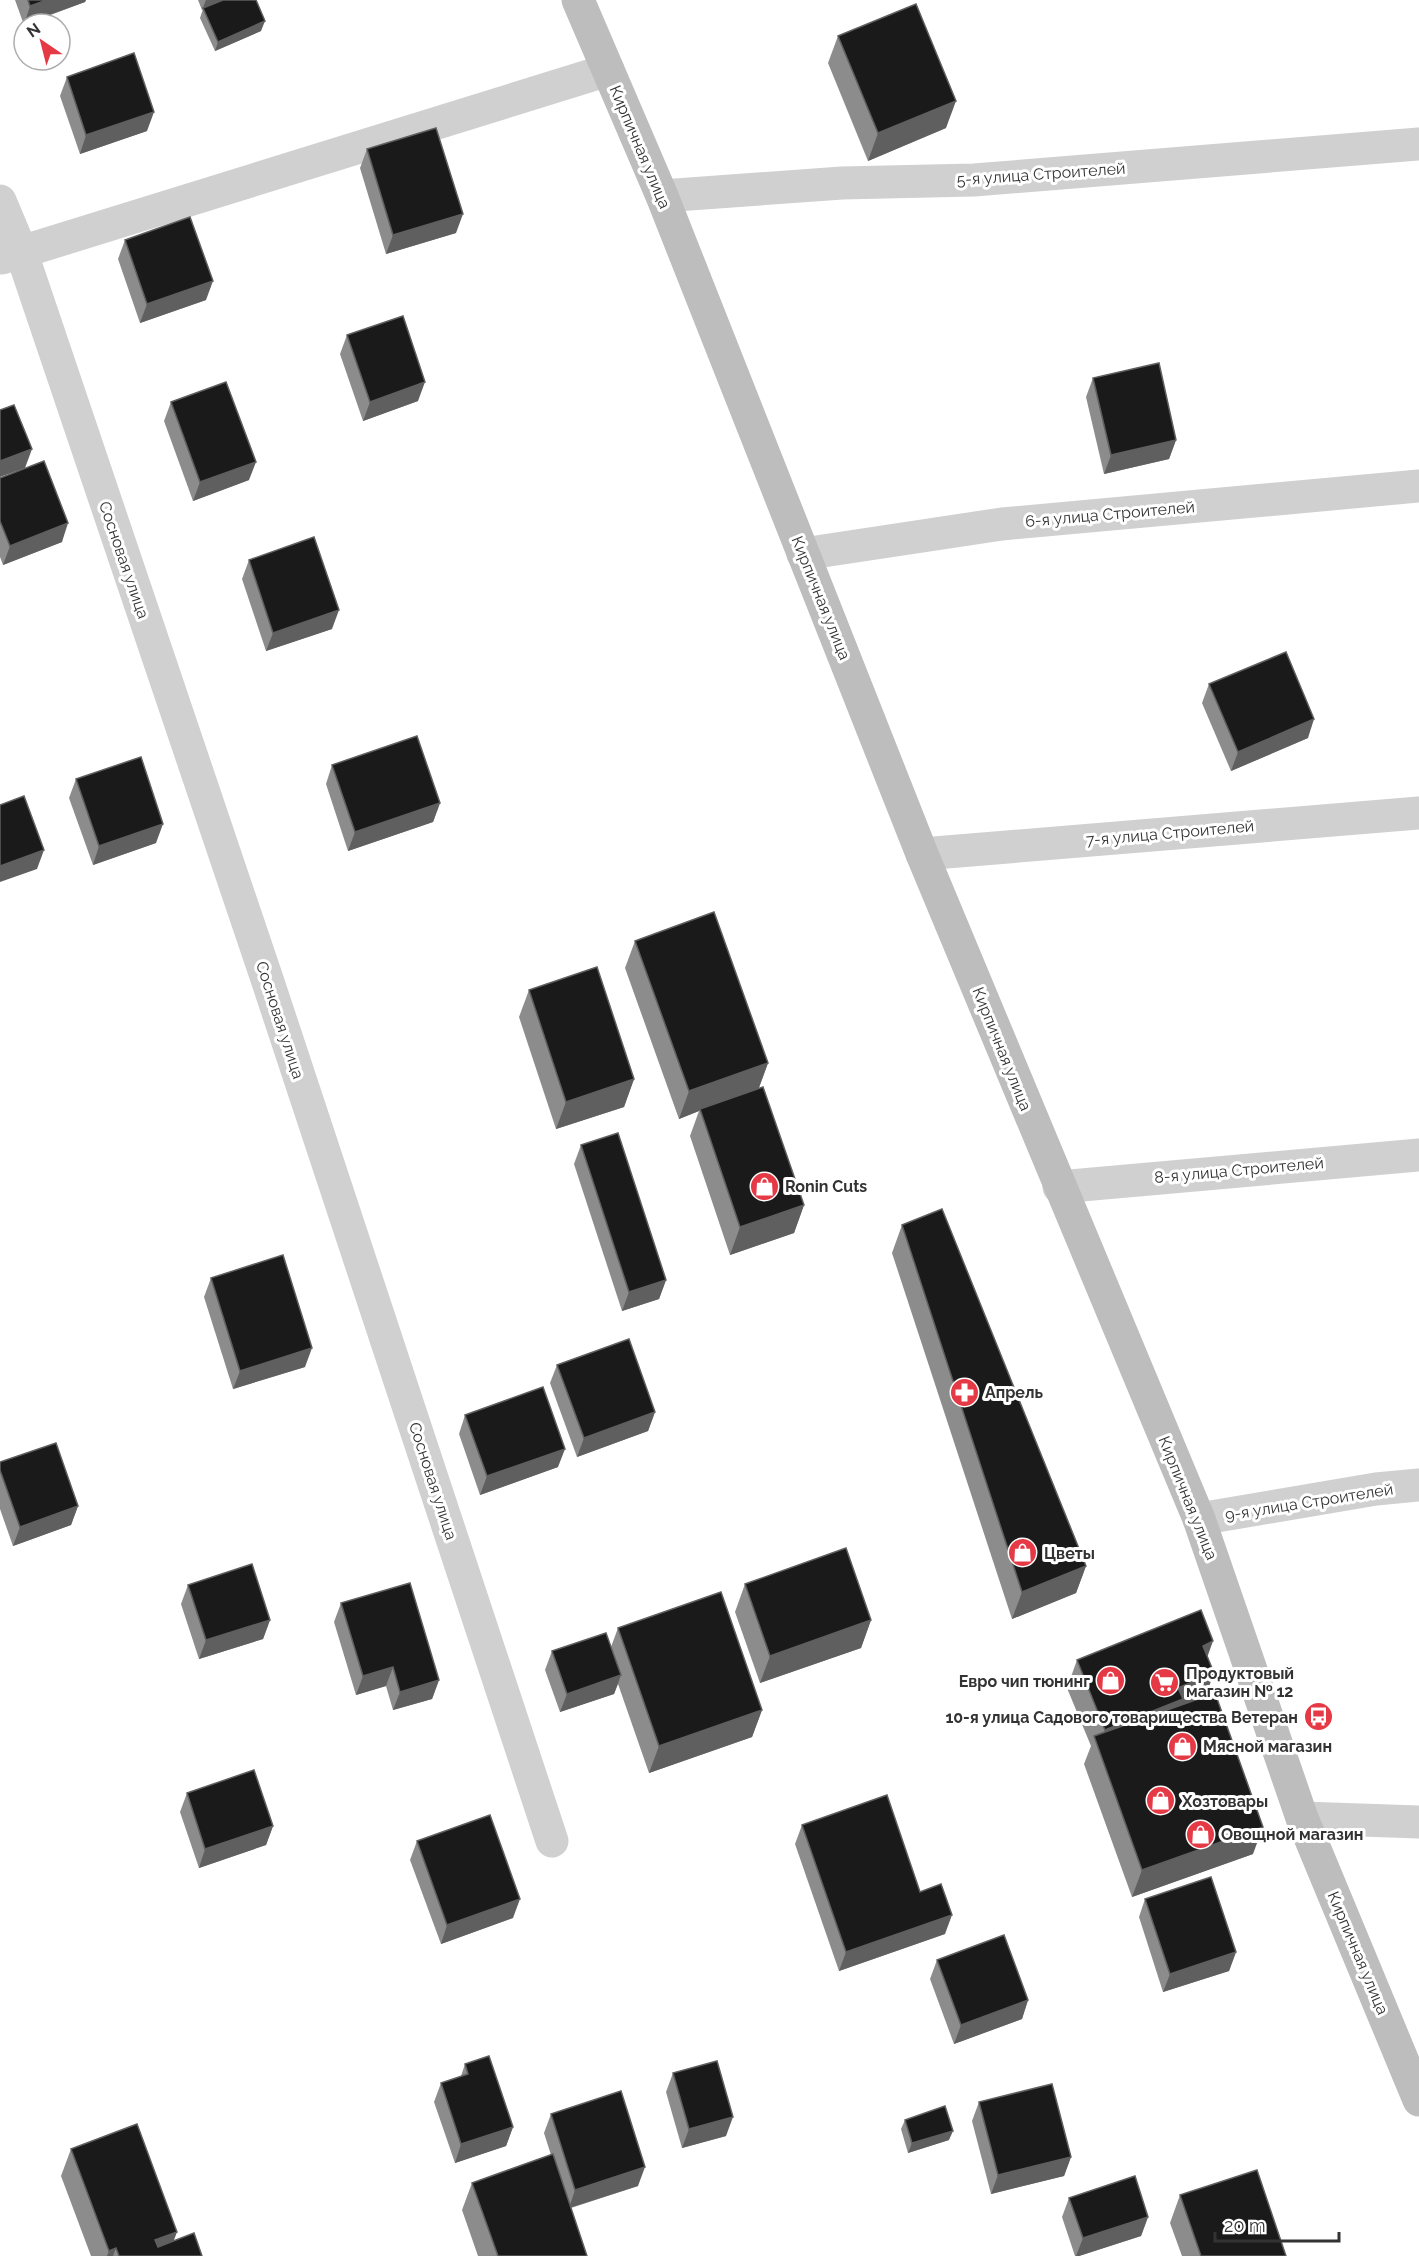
<svg xmlns="http://www.w3.org/2000/svg" width="1419" height="2256" viewBox="0 0 1419 2256" font-family="Raleway,sans-serif">
<style>
.lines{fill:none;stroke-linecap:round;stroke-linejoin:round}
.street{stroke:#d0d0d0;stroke-width:33}
.secondary{stroke:#bdbdbd;stroke-width:33}
.wall{fill:#8c8c8c}
.shaded-wall{fill:#5f5f5f}
.building{fill:#1a1a1a;stroke:#5f5f5f;stroke-width:1.5}
.labels{text-anchor:middle;dominant-baseline:central;stroke-width:6;stroke-linejoin:round;paint-order:stroke}
.street-label{font-size:16px;fill:#333;stroke:#fff}
.poi-label{font-size:16px;font-weight:bold;fill:#333;stroke:#fff;text-anchor:start}
</style>
<rect width="100%" height="100%" fill="#fff"/>
<g class="lines">
<g class="street">
<polyline points="662,196 842,183 974,180 1419,144"/>
<polyline points="0,201 21,251 268,982 552,1841"/>
<polyline points="2,258 608,70"/>
<polyline points="803,554 1002,524 1419,486"/>
<polyline points="922,854 1419,813"/>
<polyline points="1059,1187 1419,1155"/>
<polyline points="1199,1519 1376,1489 1419,1485"/>
<polyline points="1302,1818 1419,1822"/>
</g>
<polyline class="secondary" points="578,0 662,196 922,854 1199,1519 1302,1818 1419,2100"/>
</g>
<g class="wall">
<polygon points="15,0 86,0 85,2 24,25"/>
<polygon points="198,0 256,0 261,31 215,51 200,18 203,9 202,10"/>
<polygon points="838,36 946,128 868,161 828,63"/>
<polygon points="67,77 147,131 80,154 60,96"/>
<polygon points="367,149 456,233 386,254 360,168"/>
<polygon points="125,240 206,300 140,323 118,259"/>
<polygon points="347,335 418,401 363,421 340,354"/>
<polygon points="1093,378 1176,440 1169,459 1104,474 1086,397"/>
<polygon points="171,402 249,480 193,501 164,421"/>
<polygon points="0,478 62,542 3,565 0,557"/>
<polygon points="249,560 332,629 266,651 242,579"/>
<polygon points="1209,684 1308,738 1231,771 1202,703"/>
<polygon points="332,765 440,803 433,822 348,851 326,784"/>
<polygon points="76,779 156,843 93,865 69,798"/>
<polygon points="635,941 768,1063 759,1088 804,1205 794,1233 730,1255 690,1136 699,1111 679,1119 625,968"/>
<polygon points="529,990 634,1079 624,1107 556,1129 519,1017"/>
<polygon points="581,1145 666,1280 659,1299 622,1311 574,1164"/>
<polygon points="902,1225 1086,1566 1076,1593 1012,1619 892,1253"/>
<polygon points="211,1278 305,1367 233,1389 204,1297"/>
<polygon points="557,1365 655,1412 648,1431 577,1457 550,1383"/>
<polygon points="465,1415 558,1467 480,1495 459,1434"/>
<polygon points="0,1462 78,1506 71,1525 13,1546 0,1509"/>
<polygon points="745,1584 871,1620 861,1648 760,1683 735,1612"/>
<polygon points="188,1585 270,1620 263,1639 199,1659 181,1604"/>
<polygon points="341,1603 439,1680 432,1699 393,1710 386,1686 356,1695 334,1622"/>
<polygon points="618,1628 762,1710 752,1737 649,1773 618,1684 614,1694 560,1712 545,1670 552,1651 611,1647"/>
<polygon points="1207,1657 1205,1697 1253,1854 1132,1897 1084,1764 1091,1746 1067,1688 1077,1660"/>
<polygon points="187,1793 273,1826 266,1845 199,1868 180,1812"/>
<polygon points="802,1825 920,1892 945,1934 839,1971 795,1844"/>
<polygon points="417,1841 513,1918 441,1944 410,1860"/>
<polygon points="1145,1899 1236,1952 1229,1971 1163,1992 1139,1917"/>
<polygon points="937,1960 1028,2000 1022,2019 954,2044 930,1979"/>
<polygon points="465,2064 513,2127 506,2146 455,2163 434,2102 441,2083 461,2076"/>
<polygon points="673,2073 726,2136 682,2148 666,2092"/>
<polygon points="979,2102 1071,2157 1064,2176 991,2194 972,2121"/>
<polygon points="551,2114 638,2186 571,2208 587,2256 478,2256 462,2210 472,2183 551,2155 544,2133"/>
<polygon points="905,2120 949,2140 908,2153 901,2129"/>
<polygon points="71,2149 173,2241 202,2256 91,2256 61,2176"/>
<polygon points="1180,2195 1286,2256 1182,2256 1170,2223"/>
<polygon points="1069,2198 1148,2217 1141,2236 1079,2256 1075,2256 1062,2217"/>
</g>
<g class="shaded-wall">
<polygon points="47,0 86,0 85,2 24,24 24,25 30,6"/>
<polygon points="206,0 223,0 202,10"/>
<polygon points="265,21 261,31 215,51 218,42"/>
<polygon points="956,101 946,128 868,161 878,133"/>
<polygon points="154,112 147,131 80,154 86,135"/>
<polygon points="463,214 456,233 386,254 393,235"/>
<polygon points="213,281 206,300 140,323 147,304"/>
<polygon points="425,382 418,401 363,421 370,402"/>
<polygon points="1176,440 1169,459 1104,474 1111,455"/>
<polygon points="32,449 25,468 0,477 0,461"/>
<polygon points="256,462 249,480 193,501 200,482"/>
<polygon points="68,523 62,542 3,565 10,546"/>
<polygon points="339,610 332,629 266,651 273,633"/>
<polygon points="1314,719 1308,738 1231,771 1238,752"/>
<polygon points="440,803 433,822 348,851 355,832"/>
<polygon points="163,824 156,843 93,865 99,846"/>
<polygon points="44,850 37,869 0,882 0,866"/>
<polygon points="768,1063 758,1090 700,1109 699,1111 679,1119 689,1091"/>
<polygon points="634,1079 624,1107 556,1129 566,1102"/>
<polygon points="804,1205 794,1233 730,1255 740,1227"/>
<polygon points="666,1280 659,1299 622,1311 629,1292"/>
<polygon points="312,1348 305,1367 233,1389 240,1371"/>
<polygon points="655,1412 648,1431 577,1457 584,1438"/>
<polygon points="565,1449 558,1467 480,1495 487,1476"/>
<polygon points="78,1506 71,1525 13,1546 20,1527"/>
<polygon points="1086,1566 1076,1593 1012,1619 1022,1592"/>
<polygon points="270,1620 263,1639 199,1659 206,1640"/>
<polygon points="871,1620 861,1648 760,1683 770,1656"/>
<polygon points="1213,1641 1203,1669 1203,1646"/>
<polygon points="393,1667 386,1686 356,1695 363,1676"/>
<polygon points="1214,1673 1204,1700 1099,1748 1105,1730 1178,1688"/>
<polygon points="621,1675 614,1694 560,1712 567,1694"/>
<polygon points="439,1680 432,1699 393,1710 400,1692"/>
<polygon points="762,1710 752,1737 649,1773 659,1746"/>
<polygon points="273,1826 266,1845 199,1868 205,1849"/>
<polygon points="1263,1827 1253,1854 1132,1897 1142,1870"/>
<polygon points="520,1899 513,1918 441,1944 447,1925"/>
<polygon points="952,1915 945,1934 839,1971 846,1952"/>
<polygon points="1236,1952 1229,1971 1163,1992 1170,1974"/>
<polygon points="1028,2000 1022,2019 954,2044 961,2025"/>
<polygon points="733,2117 726,2136 682,2148 689,2129"/>
<polygon points="513,2127 506,2146 455,2163 461,2144"/>
<polygon points="953,2131 949,2140 908,2153 912,2143"/>
<polygon points="1071,2157 1064,2176 991,2194 998,2175"/>
<polygon points="645,2167 638,2186 569,2208 575,2190"/>
<polygon points="1148,2217 1141,2236 1079,2256 1076,2256 1083,2238"/>
<polygon points="177,2232 168,2256 149,2256 155,2240"/>
<polygon points="116,2248 113,2256 107,2256 109,2251"/>
</g>
<g class="building">
<polygon points="28,0 47,0 30,6"/>
<polygon points="223,0 256,0 265,21 218,42 203,8"/>
<polygon points="916,4 956,101 878,133 838,36"/>
<polygon points="134,53 154,112 86,135 67,77"/>
<polygon points="436,128 463,214 393,235 367,149"/>
<polygon points="190,217 213,281 147,304 125,240"/>
<polygon points="403,316 425,382 370,402 347,335"/>
<polygon points="1159,363 1176,440 1111,455 1093,378"/>
<polygon points="226,382 256,462 200,482 171,402"/>
<polygon points="14,405 32,449 0,461 0,410"/>
<polygon points="44,461 68,523 10,546 0,521 0,478"/>
<polygon points="314,537 339,610 273,633 249,560"/>
<polygon points="1286,652 1314,719 1238,752 1209,684"/>
<polygon points="417,736 440,803 355,832 332,765"/>
<polygon points="141,757 163,824 99,846 76,779"/>
<polygon points="24,796 44,850 0,866 0,805"/>
<polygon points="714,912 768,1063 689,1091 635,941"/>
<polygon points="597,967 634,1079 566,1102 529,990"/>
<polygon points="763,1087 804,1205 740,1227 700,1109"/>
<polygon points="618,1133 666,1280 629,1292 581,1145"/>
<polygon points="942,1209 1086,1566 1022,1592 902,1225"/>
<polygon points="283,1255 312,1348 240,1371 211,1278"/>
<polygon points="629,1339 655,1412 584,1438 557,1365"/>
<polygon points="543,1387 565,1449 487,1476 465,1415"/>
<polygon points="56,1443 78,1506 20,1527 0,1470 0,1462"/>
<polygon points="846,1548 871,1620 770,1656 745,1584"/>
<polygon points="252,1564 270,1620 206,1640 188,1585"/>
<polygon points="410,1583 439,1680 400,1692 393,1667 363,1676 341,1603"/>
<polygon points="721,1592 762,1710 659,1746 618,1628"/>
<polygon points="1201,1610 1213,1641 1203,1646 1214,1673 1178,1688 1183,1699 1105,1730 1077,1660"/>
<polygon points="606,1633 621,1675 567,1694 552,1651"/>
<polygon points="1215,1693 1263,1827 1142,1870 1094,1736"/>
<polygon points="254,1770 273,1826 205,1849 187,1793"/>
<polygon points="887,1795 920,1892 941,1884 952,1915 846,1952 802,1825"/>
<polygon points="490,1815 520,1899 447,1925 417,1841"/>
<polygon points="1211,1877 1236,1952 1170,1974 1145,1899"/>
<polygon points="1004,1935 1028,2000 961,2025 937,1960"/>
<polygon points="489,2056 513,2127 461,2144 441,2083 468,2074 465,2064"/>
<polygon points="717,2061 733,2117 689,2129 673,2073"/>
<polygon points="1052,2084 1071,2157 998,2175 979,2102"/>
<polygon points="621,2091 645,2167 575,2190 551,2114"/>
<polygon points="945,2106 953,2131 912,2143 905,2120"/>
<polygon points="137,2124 177,2232 155,2240 158,2247 194,2233 202,2256 119,2256 116,2248 109,2251 71,2149"/>
<polygon points="553,2154 587,2256 498,2256 472,2183"/>
<polygon points="1257,2170 1286,2256 1201,2256 1180,2195"/>
<polygon points="1135,2176 1148,2217 1083,2238 1069,2198"/>
</g>
<defs>
<symbol id="shop-disc" viewBox="-11 -11 22 22"><circle r="9.5" fill="#e63946" stroke="#fff"/><path d="M-5-2.5h2.3a2.7 3.5 0 0 1 5.4 0H5L5.5 6h-11ZM-1.5-2.5h3a1.5 2.3 0 0 0-3 0Z" fill="#fff"/></symbol>
<symbol id="pharmacy-disc" viewBox="-11 -11 22 22"><circle r="9.5" fill="#e63946" stroke="#fff"/><path d="M-2-6h4v4h4v4h-4v4h-4v-4h-4v-4h4Z" fill="#fff"/></symbol>
<symbol id="supermarket-disc" viewBox="-11 -11 22 22"><circle r="9.5" fill="#e63946" stroke="#fff"/><path d="M-6-5.5h2.5l.6 2H6L4.5 2H-2.5L-4.4-4H-6ZM-1.5 3.2a1.3 1.3 0 1 0 .1 0ZM3 3.2a1.3 1.3 0 1 0 .1 0Z" fill="#fff"/></symbol>
<symbol id="bus-disc" viewBox="-11 -11 22 22"><circle r="9.5" fill="#e63946" stroke="#fff"/><path d="M-5-6H5V4H4V6H2V4H-2V6H-4V4H-5ZM-3.5-4V0h7V-4ZM-3.5 1.2v1.5H-2V1.2ZM2 1.2v1.5H3.5V1.2Z" fill="#fff"/></symbol>
</defs>
<g fill-rule="evenodd">
<use href="#shop-disc" x="748" y="1170" width="33" height="33"/>
<use href="#pharmacy-disc" x="948" y="1376" width="33" height="33"/>
<use href="#shop-disc" x="1006" y="1536" width="33" height="33"/>
<use href="#shop-disc" x="1094" y="1664" width="33" height="33"/>
<use href="#supermarket-disc" x="1148" y="1666" width="33" height="33"/>
<use href="#bus-disc" x="1302" y="1700" width="33" height="33"/>
<use href="#shop-disc" x="1166" y="1730" width="33" height="33"/>
<use href="#shop-disc" x="1144" y="1784" width="33" height="33"/>
<use href="#shop-disc" x="1184" y="1818" width="33" height="33"/>
</g>
<g class="labels">
<g class="street-label">
<text transform="translate(640 147) rotate(67)">Кирпичная улица</text>
<text transform="translate(1041 174) rotate(-4)">5-я улица Строителей</text>
<text transform="translate(1110 514) rotate(-5)">6-я улица Строителей</text>
<text transform="translate(124 560) rotate(71)">Сосновая улица</text>
<text transform="translate(821 598) rotate(68)">Кирпичная улица</text>
<text transform="translate(1170 833) rotate(-5)">7-я улица Строителей</text>
<text transform="translate(280 1020) rotate(72)">Сосновая улица</text>
<text transform="translate(1002 1049) rotate(68)">Кирпичная улица</text>
<text transform="translate(1239 1170) rotate(-5)">8-я улица Строителей</text>
<text transform="translate(433 1481) rotate(72)">Сосновая улица</text>
<text transform="translate(1188 1498) rotate(68)">Кирпичная улица</text>
<text transform="translate(1309 1502) rotate(-9)">9-я улица Строителей</text>
<text transform="translate(1358 1953) rotate(67)">Кирпичная улица</text>
</g>
<g class="poi-label">
<text x="785" y="1186">Ronin Cuts</text>
<text x="985" y="1392">Апрель</text>
<text x="1044" y="1553">Цветы</text>
<text x="1186" y="1673">Продуктовый<tspan x="1186" dy="18">магазин № 12</tspan></text>
<text x="1090" y="1681" text-anchor="end">Евро чип тюнинг</text>
<text x="1298" y="1717" text-anchor="end">10-я улица Садового товарищества Ветеран</text>
<text x="1203" y="1746">Мясной магазин</text>
<text x="1182" y="1801">Хозтовары</text>
<text x="1221" y="1834">Овощной магазин</text>
</g>
</g>
<g transform="translate(42 42) rotate(325)"><circle r="28" fill="#ffffff" stroke="#adadad" stroke-width="1.5"/>
<path d="M0-4.5L10 22L0 15L-10 22Z" fill="#e63946"/>
<text y="-9" font-size="16" font-weight="bold" text-anchor="middle" fill="#333333">N</text>
</g>
<path d="M1215 2232v9h124v-9" fill="none" stroke="#333333" stroke-width="3"/>
<text x="1224" y="2232" font-size="18" fill="#333333" stroke="#ffffff" stroke-width="4.5" paint-order="stroke">20 m</text>
</svg>
